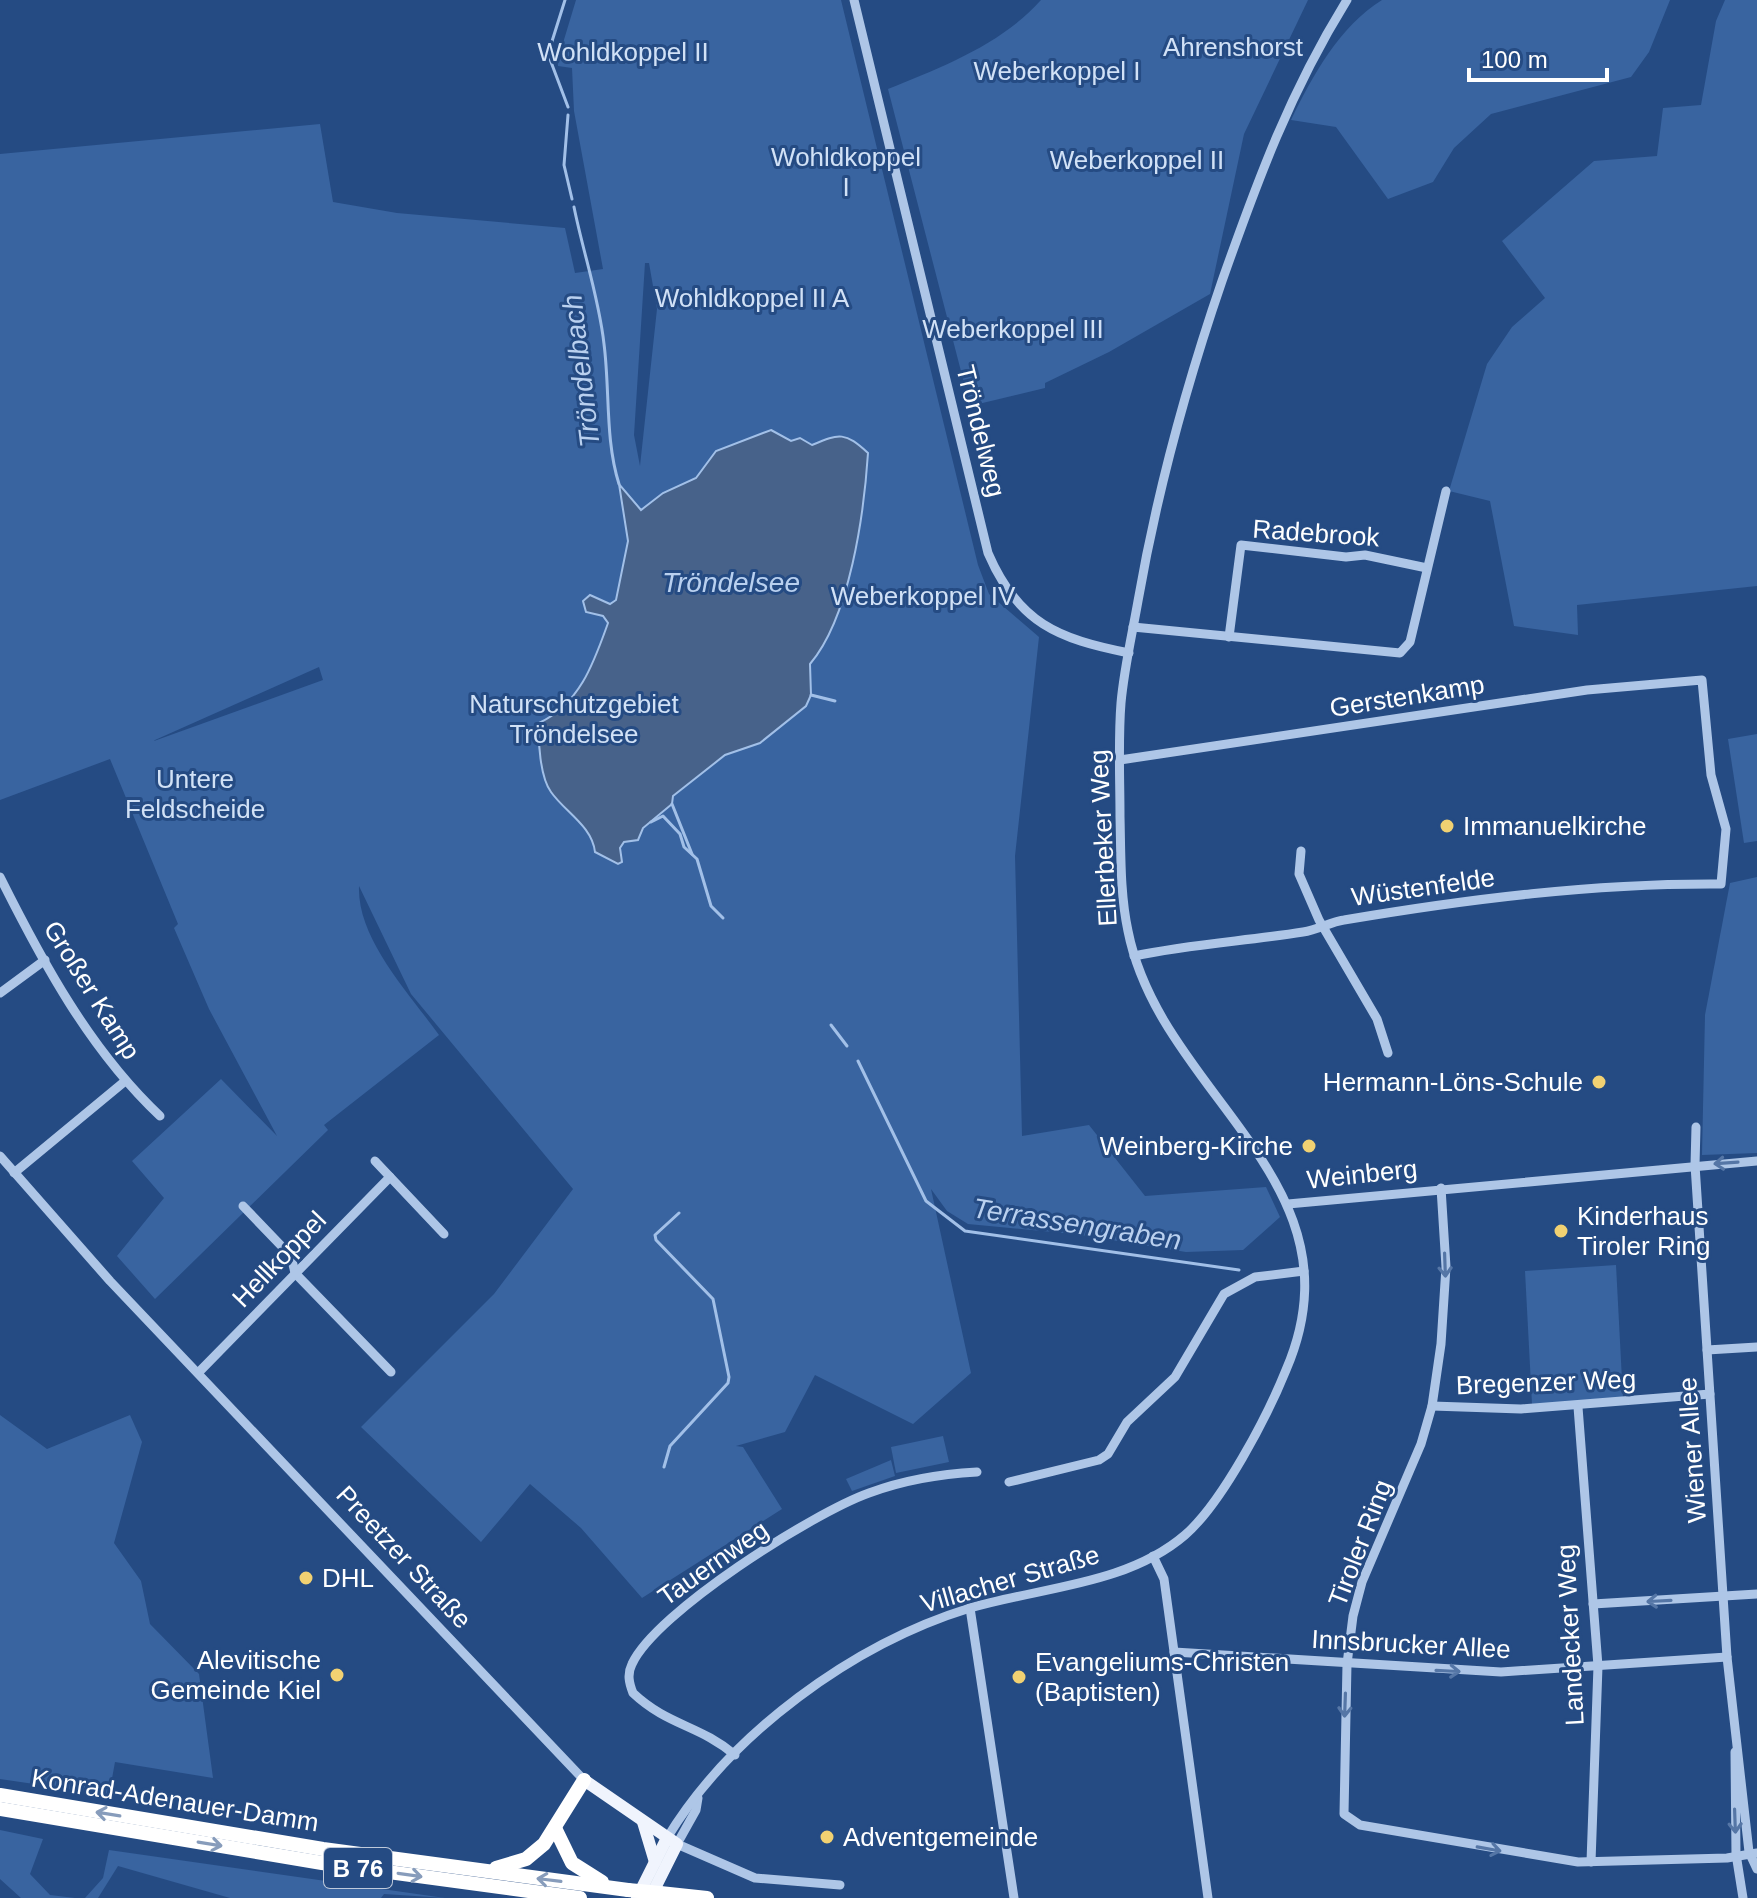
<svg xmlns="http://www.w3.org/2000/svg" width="1757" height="1898" viewBox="0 0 1757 1898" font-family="Arial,sans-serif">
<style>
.green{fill:#3964a0;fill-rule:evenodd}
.water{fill:#47628a;stroke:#a2c0e8;stroke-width:2}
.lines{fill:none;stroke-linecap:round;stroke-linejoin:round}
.stream{stroke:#a2c0e8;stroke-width:3}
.minor{stroke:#aec6e7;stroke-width:9}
.major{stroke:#f0f4fd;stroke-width:12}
.highway{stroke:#fff;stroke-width:14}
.highway-bridge{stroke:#fff;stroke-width:14}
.oneway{stroke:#5576a6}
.oneway2{stroke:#879cbb}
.poi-dot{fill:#f1d172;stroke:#254b83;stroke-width:3}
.labels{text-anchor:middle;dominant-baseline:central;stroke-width:6;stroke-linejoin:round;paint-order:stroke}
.shield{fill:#254b83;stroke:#bec9da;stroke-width:2}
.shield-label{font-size:24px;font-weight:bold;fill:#fff}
.park-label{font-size:26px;fill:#d1e1f6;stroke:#254b83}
.street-label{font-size:26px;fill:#fff;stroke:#254b83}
.poi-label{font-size:26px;fill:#fff;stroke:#254b83;text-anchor:start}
.water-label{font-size:28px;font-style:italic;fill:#b9d0ef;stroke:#254b83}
</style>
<rect width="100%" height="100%" fill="#254b83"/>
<g class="green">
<path d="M576,0h265l137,565 11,29 50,43 -24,219 7,280 67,-11 56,71 121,-9 14,30 -37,33 -57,2 -112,-18 -106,-10 -21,-13 -16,-22 40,184 -58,51 -98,-49 -30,57 -49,14 7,1 39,62 -140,89 -61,-70 -51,-44 -49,58 -120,-115 133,-133 79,-105 -162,-195 -52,-108c-2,53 50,107 80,149l-115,90 4,5 -173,169 -38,-43 47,-58 -32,-37 89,-82 56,57 -68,-127 -35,-81 4,-4 -68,-165 -110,41v-646l320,-30 13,78 64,11 168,15 10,45 28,-4 -29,-158 -2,-43 -14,-2 -2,-22 7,-1zM645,263h4l8,46 -17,157 -6,-31zM319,667l4,13 -169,61 1,-1z"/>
<path d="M1041,0h267l-64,134 -34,160 -101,58 -64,31v5l-75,18 -82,-317c54,-22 114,-45 153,-89z"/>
<path d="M1382,0h288l-21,52 -18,25 -140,37 -37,34 -21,34 -45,17 -52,-72 -45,-7c22,-45 48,-93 91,-120z"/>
<polygon points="1725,0 1757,0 1757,586 1577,605 1578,635 1514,626 1490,501 1449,491 1487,364 1512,327 1545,298 1502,241 1594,161 1657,156 1663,108 1701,105 1716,21"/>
<polygon points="1757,734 1757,841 1744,843 1728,739"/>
<polygon points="1757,877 1757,1153 1702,1155 1705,1015 1730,883"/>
<polygon points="1616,1265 1623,1399 1532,1404 1525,1271"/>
<polygon points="0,1415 47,1449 130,1415 142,1442 114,1543 141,1581 150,1624 199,1674 213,1778 115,1762 109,1795 0,1779"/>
<polygon points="943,1436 949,1462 896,1473 891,1447"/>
<polygon points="891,1460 895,1476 852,1491 846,1479"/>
<polygon points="0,1830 43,1839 30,1874 50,1895 75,1898 21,1898 0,1879"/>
<polygon points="109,1850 445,1898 384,1894 381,1898 230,1898 118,1866 98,1898 85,1898 103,1878"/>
</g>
<path class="water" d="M771,430l20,11 9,-3 12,7c28,-12 33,-13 56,8 -4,61 -18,164 -58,211l1,31 -5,11 -46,37 -35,12 -52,41 -1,8 -29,24 -5,12 -14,2 -4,6 2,14 -4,2 -23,-12c-3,-26 -30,-40 -44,-60 -11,-15 -13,-51 -12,-69 41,-19 55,-61 69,-100l-5,-7 -17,-4 -3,-11 7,-6 20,9 6,-4 12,-59 -9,-57 22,26 22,-17 33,-15 20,-27z"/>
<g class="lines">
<g class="stream">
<polyline points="565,0 548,54 568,107"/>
<polyline points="568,115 564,165 572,199"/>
<path d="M574,207c9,45 25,91 30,137 6,46 1,96 15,140"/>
<polyline points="811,695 835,701"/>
<polyline points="672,804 692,854"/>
<polyline points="651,822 663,816 680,834 684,847 697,859 711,906 723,918"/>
<polyline points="831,1025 847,1046"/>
<polyline points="858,1061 926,1201 965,1231 1239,1270"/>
<polyline points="664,1467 670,1446 728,1383 729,1377 713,1299 656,1240 655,1235 679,1213"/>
</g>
<g class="minor">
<path d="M854,0l134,553c30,70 70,86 141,100"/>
<polyline points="1133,627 1400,653 1410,642 1446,491"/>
<polyline points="1229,637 1241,545 1346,557 1365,555 1427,568"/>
<path d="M1120,760l467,-70 115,-10 9,95 15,54 -5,55c-126,-1 -253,15 -377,36 -14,2 -26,10 -41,12 -56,9 -113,12 -169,24"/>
<polyline points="1301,851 1299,874 1319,920 1377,1019 1388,1053"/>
<path d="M0,877c43,86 90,173 160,239"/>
<polyline points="0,993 45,960"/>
<polyline points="1696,1127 1695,1165 1727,1657 1749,1852 1757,1869"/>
<polyline points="0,1156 110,1281 584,1780"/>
<polyline points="375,1161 444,1234"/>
<polyline points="14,1173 124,1082"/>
<polyline points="1441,1188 1446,1267 1441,1344 1432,1406 1421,1444 1362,1582 1353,1616 1347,1664 1344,1814 1360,1825 1578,1862 1727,1858 1757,1853"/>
<polyline points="1288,1204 1757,1161"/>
<polyline points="243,1206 291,1256 295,1273 391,1372"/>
<polyline points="1707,1350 1757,1347"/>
<polyline points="199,1372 390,1177"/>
<polyline points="1432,1406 1521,1409 1710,1394"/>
<polyline points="1578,1407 1598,1666 1591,1862"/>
<polyline points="1009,1482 1099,1460 1108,1454 1127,1422 1175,1377 1224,1294 1255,1277 1304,1271"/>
<polyline points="1153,1556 1164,1579 1208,1898"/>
<polyline points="1593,1604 1757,1594"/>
<polyline points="970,1608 1014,1898"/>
<polyline points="1174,1652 1501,1672 1727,1657"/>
<polyline points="1735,1752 1736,1854 1743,1898"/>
<path d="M735,1755c-35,-30 -67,-29 -102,-62 -4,-10 -6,-19 -1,-29 24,-52 181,-151 237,-171 35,-13 70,-19 108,-21"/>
<polyline points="698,1798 696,1810 677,1844 755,1878 840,1885"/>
<path d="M667,1838c64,-105 186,-194 303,-230 71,-21 157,-23 215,-73 37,-32 82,-118 101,-165 81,-189 -125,-273 -158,-439 -8,-37 -7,-77 -8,-114 0,-38 -2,-77 1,-114 3,-34 11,-68 17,-102 19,-109 48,-215 84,-320 36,-102 68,-189 125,-281"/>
</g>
<g class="major">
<polyline points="584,1780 677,1844 650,1898"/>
<polyline points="643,1822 655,1862"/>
<polyline points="637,1898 667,1838"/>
</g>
<g class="highway">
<polyline points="0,1795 323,1849 628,1890"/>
<polyline points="0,1809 322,1863 580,1898"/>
<polyline points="555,1828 572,1863 602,1882"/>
<polyline points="496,1868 526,1859 544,1844 584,1780"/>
<polyline points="660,1893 707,1898"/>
</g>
<polyline class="highway-bridge" points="628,1890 660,1893"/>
</g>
<defs><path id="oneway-shaft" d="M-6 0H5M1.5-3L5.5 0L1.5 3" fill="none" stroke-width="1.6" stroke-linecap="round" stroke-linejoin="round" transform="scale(2)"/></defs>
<g class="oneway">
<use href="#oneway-shaft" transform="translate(1726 1163) rotate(176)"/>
<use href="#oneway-shaft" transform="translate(1445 1265) rotate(88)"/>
<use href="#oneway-shaft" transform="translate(1659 1601) rotate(177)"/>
<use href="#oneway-shaft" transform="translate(1448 1671) rotate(3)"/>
<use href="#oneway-shaft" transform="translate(1345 1705) rotate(92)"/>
<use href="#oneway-shaft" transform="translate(1735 1821) rotate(88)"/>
<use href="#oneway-shaft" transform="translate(1489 1849) rotate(10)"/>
</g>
<g class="oneway2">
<use href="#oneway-shaft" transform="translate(108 1814) rotate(-171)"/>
<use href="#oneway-shaft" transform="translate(210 1844) rotate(9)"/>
<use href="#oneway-shaft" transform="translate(410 1875) rotate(8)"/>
<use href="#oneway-shaft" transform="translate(549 1880) rotate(-173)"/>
</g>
<g class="poi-dot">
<circle cx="1447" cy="826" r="8"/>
<circle cx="1599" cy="1082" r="8"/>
<circle cx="1309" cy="1146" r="8"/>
<circle cx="1561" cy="1231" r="8"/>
<circle cx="306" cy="1578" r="8"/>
<circle cx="337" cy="1675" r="8"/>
<circle cx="1019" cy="1677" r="8"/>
<circle cx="827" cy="1837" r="8"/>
</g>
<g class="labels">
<rect class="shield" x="324" y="1848" width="68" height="40" rx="6"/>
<g class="shield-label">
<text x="358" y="1868">B 76</text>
</g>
<g class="park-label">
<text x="1233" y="47">Ahrenshorst</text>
<text x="623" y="52">Wohldkoppel II</text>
<text x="1057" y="71">Weberkoppel I</text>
<text x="846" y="157">Wohldkoppel<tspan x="846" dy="30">I</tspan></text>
<text x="1137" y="160">Weberkoppel II</text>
<text x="752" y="298">Wohldkoppel II A</text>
<text x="1013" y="329">Weberkoppel III</text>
<text x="923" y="596">Weberkoppel IV</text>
<text x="574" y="704">Naturschutzgebiet<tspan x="574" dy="30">Tröndelsee</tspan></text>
<text x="195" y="779">Untere<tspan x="195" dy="30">Feldscheide</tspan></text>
</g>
<g class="street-label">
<text transform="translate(981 431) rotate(76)">Tröndelweg</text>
<text transform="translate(1316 533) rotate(4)">Radebrook</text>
<text transform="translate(1407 696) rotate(-9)">Gerstenkamp</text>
<text transform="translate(1103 838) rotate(-93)">Ellerbeker Weg</text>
<text transform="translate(1423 887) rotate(-8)">Wüstenfelde</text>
<text transform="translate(92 990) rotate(58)">Großer Kamp</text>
<text transform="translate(1362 1174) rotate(-6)">Weinberg</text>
<text transform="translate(279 1259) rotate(-46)">Hellkoppel</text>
<text transform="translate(1546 1382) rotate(-2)">Bregenzer Weg</text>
<text transform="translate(1692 1450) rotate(-94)">Wiener Allee</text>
<text transform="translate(1360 1543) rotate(-69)">Tiroler Ring</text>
<text transform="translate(404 1557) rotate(47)">Preetzer Straße</text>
<text transform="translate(713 1563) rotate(-35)">Tauernweg</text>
<text transform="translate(1010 1579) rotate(-16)">Villacher Straße</text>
<text transform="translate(1570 1635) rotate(-93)">Landecker Weg</text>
<text transform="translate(1411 1644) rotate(3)">Innsbrucker Allee</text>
<text transform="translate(175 1800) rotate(9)">Konrad-Adenauer-Damm</text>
</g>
<g class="poi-label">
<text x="1463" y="826">Immanuelkirche</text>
<text x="1583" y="1082" text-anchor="end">Hermann-Löns-Schule</text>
<text x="1293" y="1146" text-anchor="end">Weinberg-Kirche</text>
<text x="1577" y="1216">Kinderhaus<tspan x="1577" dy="30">Tiroler Ring</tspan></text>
<text x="322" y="1578">DHL</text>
<text x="321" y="1660" text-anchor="end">Alevitische<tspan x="321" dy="30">Gemeinde Kiel</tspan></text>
<text x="1035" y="1662">Evangeliums-Christen<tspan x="1035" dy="30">(Baptisten)</tspan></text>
<text x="843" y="1837">Adventgemeinde</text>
</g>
<g class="water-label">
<text transform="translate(581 371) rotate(-97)">Tröndelbach</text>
<text x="731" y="582">Tröndelsee</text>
<text transform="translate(1077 1224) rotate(9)">Terrassengraben</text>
</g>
</g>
<path d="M1469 68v12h138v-12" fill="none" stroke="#ffffff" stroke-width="4"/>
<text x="1481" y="68" font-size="24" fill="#ffffff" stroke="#254b83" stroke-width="6" paint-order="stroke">100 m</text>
</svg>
